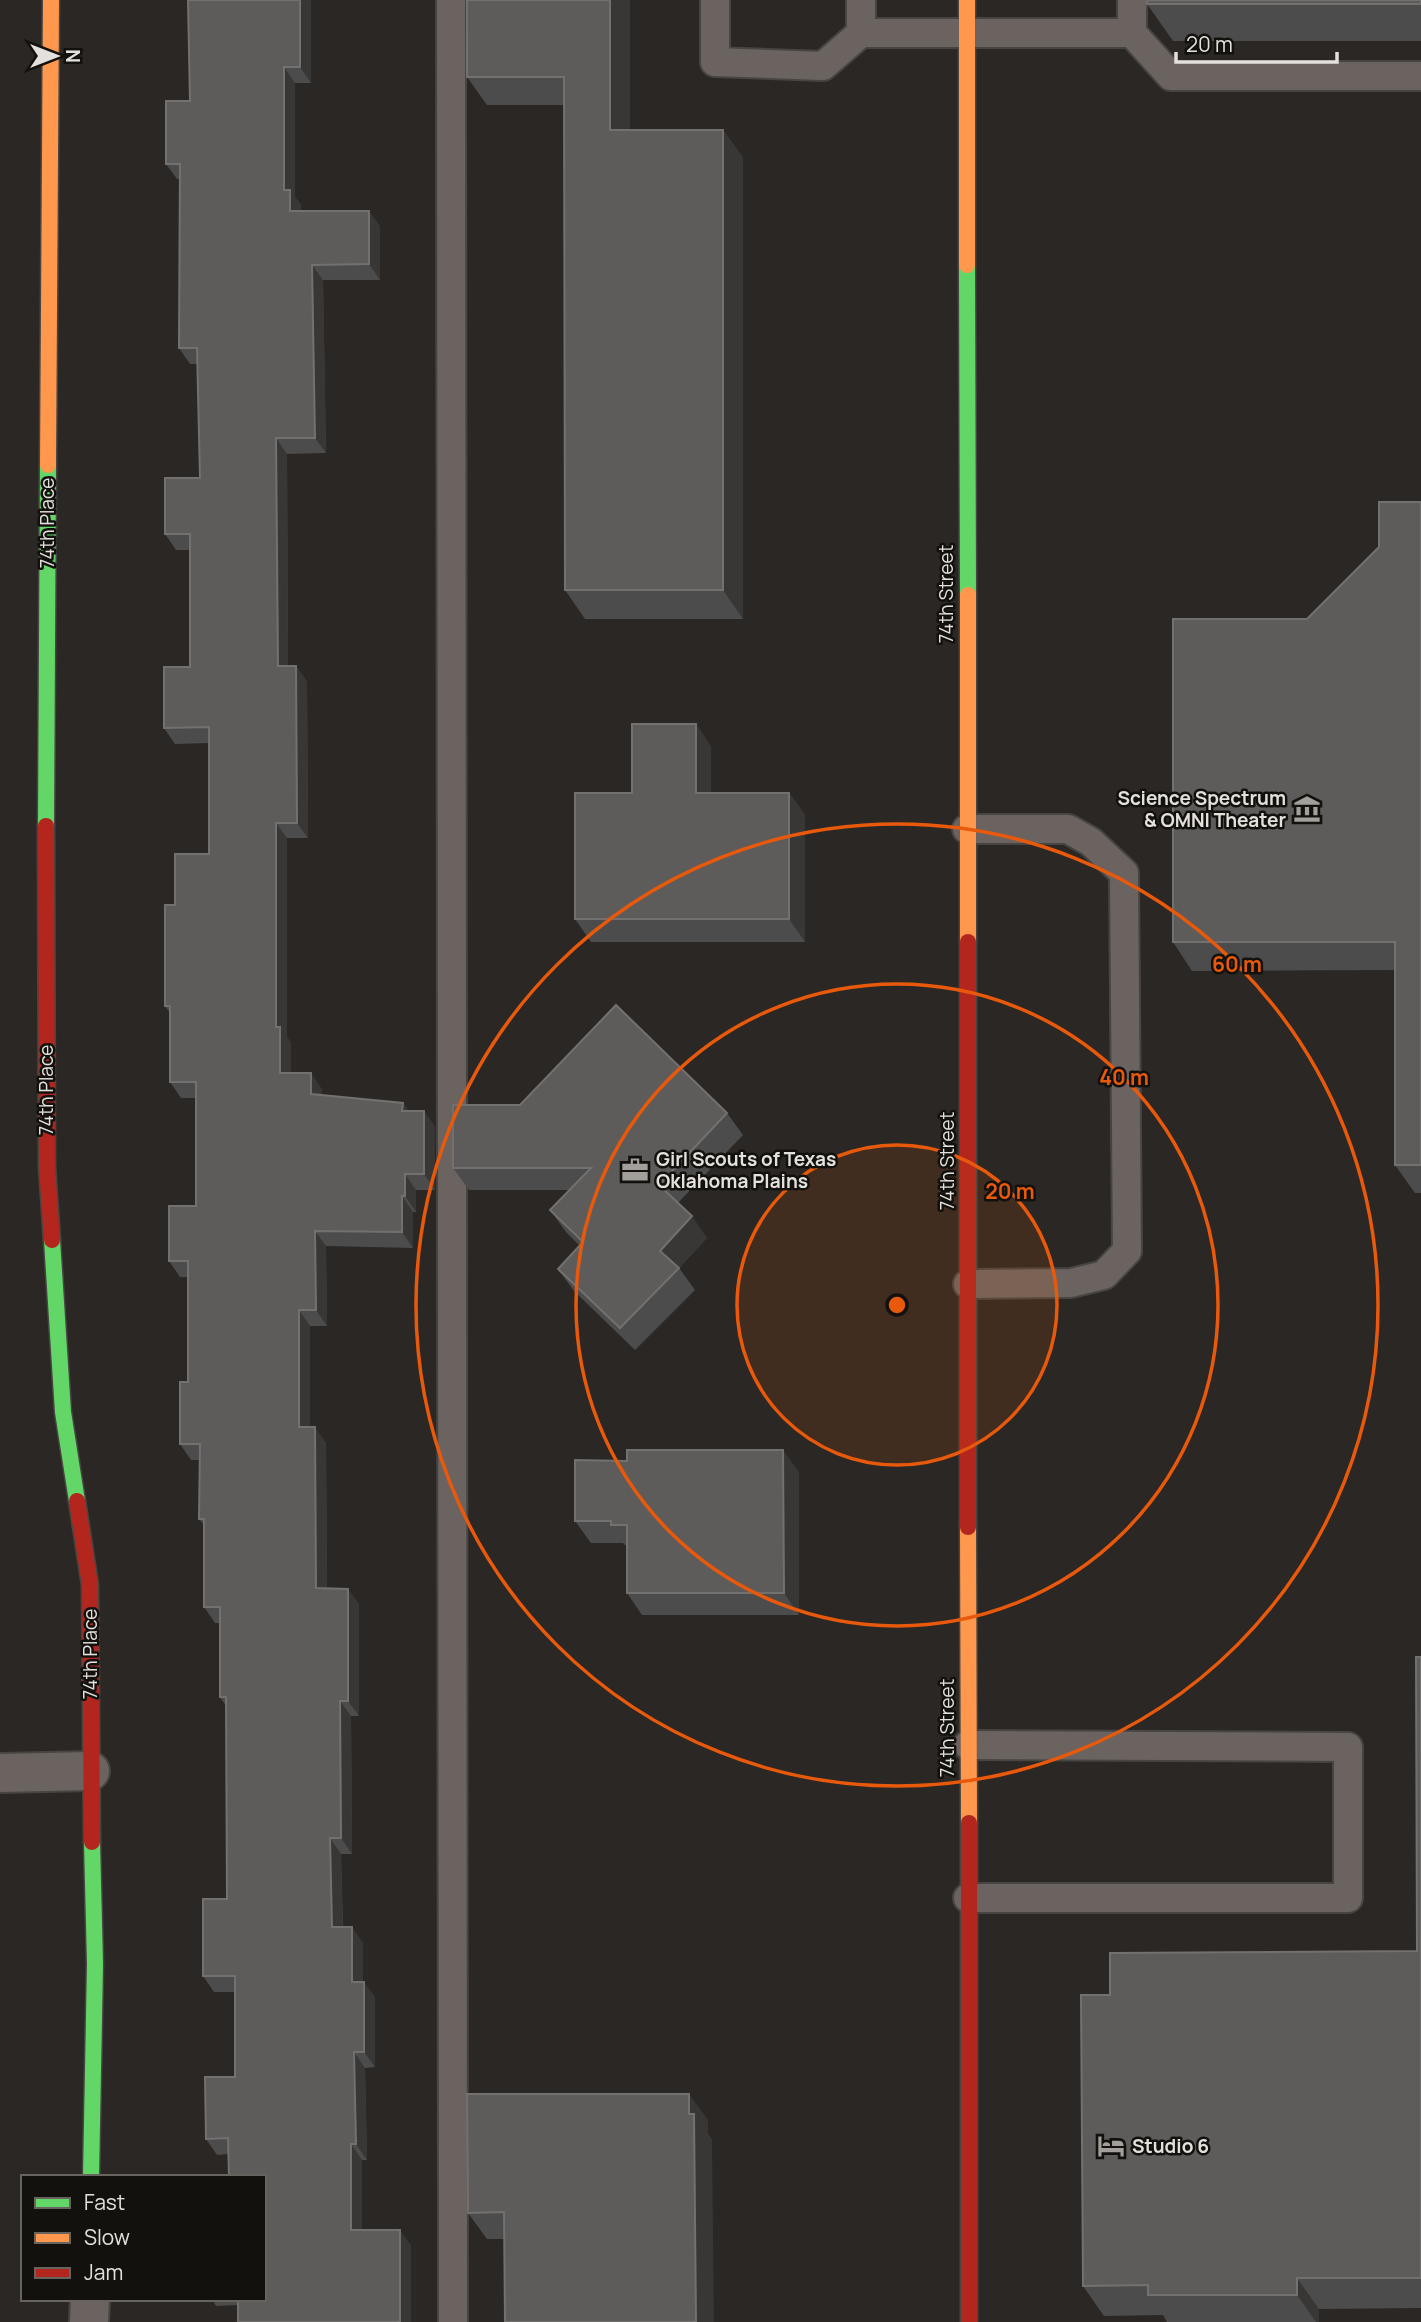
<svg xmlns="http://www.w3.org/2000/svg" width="1421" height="2322" viewBox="0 0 1421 2322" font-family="Manrope,sans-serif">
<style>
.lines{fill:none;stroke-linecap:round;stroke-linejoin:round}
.lane-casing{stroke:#474542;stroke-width:32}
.street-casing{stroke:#474542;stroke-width:42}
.fast-casing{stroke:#474542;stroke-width:19}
.slow-casing{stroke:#474542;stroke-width:19}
.jam-casing{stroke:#474542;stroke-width:19}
.lane{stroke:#6b6360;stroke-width:28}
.street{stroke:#6b6360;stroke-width:38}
.fast{stroke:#63d668;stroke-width:16}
.slow{stroke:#ff974d;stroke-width:16}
.jam{stroke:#b3261e;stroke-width:16}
.wall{fill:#4d4c4c}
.shaded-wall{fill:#383735}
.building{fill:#5e5c5b;stroke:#73716f;stroke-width:2}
.ring{fill:none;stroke:#e8590c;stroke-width:3.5}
.labels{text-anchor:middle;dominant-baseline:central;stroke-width:5;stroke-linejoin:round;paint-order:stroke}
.street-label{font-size:19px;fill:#e4e0db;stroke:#13110e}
.poi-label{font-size:19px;font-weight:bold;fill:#e4e0db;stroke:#13110e;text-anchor:start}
.centre{fill:#e8590c;stroke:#13110e;stroke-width:3.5}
.ring-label{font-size:21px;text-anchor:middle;font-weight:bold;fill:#e8590c;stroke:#13110e;stroke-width:5;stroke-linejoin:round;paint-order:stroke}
</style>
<rect width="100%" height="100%" fill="#2a2724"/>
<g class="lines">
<defs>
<g id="lane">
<polyline points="451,0 453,2322"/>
<polyline points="715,0 715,62 823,66 861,33 861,0"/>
<polyline points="861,33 1132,33 1132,0"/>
<polyline points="1132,33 1171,76 1421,76"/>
<polyline points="967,829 1068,829 1091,842 1124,873 1127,1251 1104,1275 1071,1283 968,1284"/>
<polyline points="968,1745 1348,1747 1348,1898 968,1898"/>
</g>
<g id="street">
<polyline points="0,1773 90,1771"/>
<polyline points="89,2322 90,2299"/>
</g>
<g id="fast">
<polyline points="967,265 968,595"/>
<polyline points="46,826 48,465"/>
<polyline points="52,1240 63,1412 77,1501"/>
<polyline points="91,2177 95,1964 92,1842"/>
</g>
<g id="slow">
<polyline points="967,0 967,265"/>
<polyline points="48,465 51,0"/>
<polyline points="968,595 968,942"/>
<polyline points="968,1527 969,1823"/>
</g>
<g id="jam">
<polyline points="46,826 47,1167 52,1240"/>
<polyline points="968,942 968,1527"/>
<polyline points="77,1501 90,1585 92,1842"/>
<polyline points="969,1823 969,2322"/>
</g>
</defs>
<use href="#lane" class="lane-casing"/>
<use href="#street" class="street-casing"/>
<use href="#fast" class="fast-casing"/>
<use href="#slow" class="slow-casing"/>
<use href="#jam" class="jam-casing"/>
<use href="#lane" class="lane"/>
<use href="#street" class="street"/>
<use href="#fast" class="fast"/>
<use href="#slow" class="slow"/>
<use href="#jam" class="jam"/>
</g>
<g class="wall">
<polygon points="311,0 311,83 295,83 295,197 301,205 301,211 380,226 380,280 323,280 326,453 287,454 288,666 296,666 307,682 308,838 287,838 287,1037 291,1043 291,1073 322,1089 322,1095 403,1103 408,1111 435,1126 435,1190 416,1190 416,1212 413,1212 413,1248 326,1246 327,1326 310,1326 310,1427 326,1443 327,1588 359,1604 359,1716 351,1716 352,1854 341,1854 343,1927 363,1943 363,1982 375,1997 375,2067 365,2068 367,2160 362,2160 362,2230 411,2245 411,2322 238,2305 216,2306 212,2299 264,2299 228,2154 217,2155 206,2139 235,2077 235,1992 214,1992 203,1976 227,1899 226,1706 220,1697 220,1623 215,1623 204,1607 204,1525 199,1519 200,1460 191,1460 180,1444 188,1382 188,1277 180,1277 169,1261 196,1206 196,1098 181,1098 170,1082 170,1013 165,1006 175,905 209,854 209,743 175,744 164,728 190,667 190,550 176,550 165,534 200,478 198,364 190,364 179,348 180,179 177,179 166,164 190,101"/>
<polygon points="630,0 630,130 723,130 743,158 743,619 585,619 565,590 564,105 487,105 467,77"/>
<polygon points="1421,0 1421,41 1173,41 1147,4"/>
<polygon points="1421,502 1421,1193 1415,1193 1395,1165 1395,970 1192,971 1173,942 1307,619 1379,547"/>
<polygon points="696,724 711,747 711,793 789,793 805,815 805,942 591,942 575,919 632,793"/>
<polygon points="727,1113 743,1135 678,1203 707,1238 679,1268 695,1290 635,1350 574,1291 558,1269 580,1246 566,1232 550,1210 570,1190 469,1190 453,1168"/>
<polygon points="799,1472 799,1615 642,1615 627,1593 627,1547 623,1543 591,1543 575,1521"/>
<polygon points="1421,1657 1421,2308 1319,2309 1319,2322 1167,2322 1163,2315 1104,2316 1083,2286 1110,1995 1417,1951"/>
<polygon points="708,2120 708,2134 712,2140 505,2239 487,2239 468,2213"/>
</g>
<g class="shaded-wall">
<polygon points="300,0 311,0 311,83 300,67"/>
<polygon points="610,0 630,0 630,158 610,130"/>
<polygon points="284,67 295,83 295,197 301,205 301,226 290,211 284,190"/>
<polygon points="723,130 743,158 743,619 723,590"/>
<polygon points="369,211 380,226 380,280 369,264"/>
<polygon points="312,265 323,280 326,453 315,438"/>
<polygon points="276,438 287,454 288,682 278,666"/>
<polygon points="296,666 307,682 308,838 297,823"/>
<polygon points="696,724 711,747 711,815 696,793"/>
<polygon points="789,793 805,815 805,942 789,919"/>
<polygon points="276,823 287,838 287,1037 291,1043 291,1089 280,1073 276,1027"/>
<polygon points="311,1073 322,1089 322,1110 311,1094"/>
<polygon points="403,1103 414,1118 402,1111"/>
<polygon points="424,1111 435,1126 435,1190 424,1174"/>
<polygon points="405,1174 416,1190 416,1212 405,1196"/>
<polygon points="402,1196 413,1212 413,1248 402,1232"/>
<polygon points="692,1216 707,1238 675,1272 660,1251"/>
<polygon points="315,1231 326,1246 327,1326 316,1310"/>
<polygon points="299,1310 310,1326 310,1443 299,1427"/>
<polygon points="315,1427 326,1443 327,1604 316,1588"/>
<polygon points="783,1450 799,1472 799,1615 784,1593"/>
<polygon points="348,1589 359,1604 359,1716 348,1701"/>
<polygon points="340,1701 351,1716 352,1854 341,1838"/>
<polygon points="330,1838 341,1854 343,1943 332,1927"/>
<polygon points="352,1927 363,1943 363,1997 352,1982"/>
<polygon points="364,1982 375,1997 375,2067 364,2052"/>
<polygon points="354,2052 365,2068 367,2160 356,2144"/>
<polygon points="689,2094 708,2120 708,2134 712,2140 714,2322 696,2322"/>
<polygon points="351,2144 362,2160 362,2246 351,2230"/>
<polygon points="400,2230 411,2245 411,2322 400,2322"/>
<polygon points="1297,2278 1319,2309 1319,2322 1316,2322 1297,2295"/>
</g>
<g class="building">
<polygon points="188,0 300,0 300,67 284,67 284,190 290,190 290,211 369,211 369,264 312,265 315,438 276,438 278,666 296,666 297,823 276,823 276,1027 280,1027 280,1073 311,1073 311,1094 403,1103 402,1111 424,1111 424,1174 405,1174 405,1196 402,1196 402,1232 315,1231 316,1310 299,1310 299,1427 315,1427 316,1588 348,1589 348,1701 340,1701 341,1838 330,1838 332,1927 352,1927 352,1982 364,1982 364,2052 354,2052 356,2144 351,2144 351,2230 400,2230 400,2322 238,2322 238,2299 264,2299 264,2177 229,2177 228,2138 206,2139 205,2077 235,2077 235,1976 203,1976 203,1899 227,1899 226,1697 220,1697 220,1607 204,1607 204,1519 199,1519 200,1444 180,1444 180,1382 188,1382 188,1261 169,1261 169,1206 196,1206 196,1082 170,1082 170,1006 165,1006 165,905 175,905 175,854 209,854 209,727 164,728 164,667 190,667 190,534 165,534 165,478 200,478 197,348 179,348 180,164 166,164 166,101 190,101"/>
<polygon points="467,0 610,0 610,130 723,130 723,590 565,590 564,77 467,77"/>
<rect x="1147" y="0" width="274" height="4"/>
<polygon points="1379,502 1421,502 1421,1165 1395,1165 1395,942 1173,942 1173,619 1307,619 1379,547"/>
<polygon points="632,724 696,724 696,793 789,793 789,919 575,919 575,793 632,793"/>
<polygon points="616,1005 727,1113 659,1185 692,1216 660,1251 679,1268 620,1328 558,1269 583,1242 550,1210 591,1168 453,1168 453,1105 520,1105"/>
<polygon points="627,1450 783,1450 784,1593 627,1593 627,1525 611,1525 611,1521 575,1521 575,1460 627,1461"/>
<polygon points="1416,1657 1421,1657 1421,2278 1297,2278 1297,2295 1148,2295 1148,2285 1083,2286 1081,1995 1110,1995 1110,1953 1417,1951"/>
<polygon points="467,2094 689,2094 689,2114 694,2114 696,2322 505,2322 504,2212 468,2213"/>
</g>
<circle cx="897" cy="1305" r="160" fill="#e8590c" fill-opacity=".12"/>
<g class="ring">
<circle cx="897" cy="1305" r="160"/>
<circle cx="897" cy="1305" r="321"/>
<circle cx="897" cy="1305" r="481"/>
</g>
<defs>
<symbol id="museum-bare" viewBox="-9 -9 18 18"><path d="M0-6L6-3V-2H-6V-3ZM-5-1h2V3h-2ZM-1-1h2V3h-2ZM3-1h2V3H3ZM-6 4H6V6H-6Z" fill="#a39f9b" stroke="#13110e" stroke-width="2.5" paint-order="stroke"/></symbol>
<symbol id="office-bare" viewBox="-9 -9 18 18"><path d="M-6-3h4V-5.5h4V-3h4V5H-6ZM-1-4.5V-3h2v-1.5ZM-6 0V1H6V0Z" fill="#a39f9b" stroke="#13110e" stroke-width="2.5" paint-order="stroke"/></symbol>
<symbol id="hotel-bare" viewBox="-9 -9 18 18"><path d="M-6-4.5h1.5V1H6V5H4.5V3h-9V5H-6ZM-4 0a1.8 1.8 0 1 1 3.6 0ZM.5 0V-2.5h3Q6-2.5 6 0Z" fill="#a39f9b" stroke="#13110e" stroke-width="2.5" paint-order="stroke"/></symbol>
</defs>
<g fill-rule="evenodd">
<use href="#museum-bare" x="1288" y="790" width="38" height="38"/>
<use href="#office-bare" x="616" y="1151" width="38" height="38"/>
<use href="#hotel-bare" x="1092" y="2127" width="38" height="38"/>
</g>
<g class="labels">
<g class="street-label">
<text transform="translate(47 523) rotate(-90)">74th Place</text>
<text transform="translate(946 594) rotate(-90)">74th Street</text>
<text transform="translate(46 1090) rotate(-90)">74th Place</text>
<text transform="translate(947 1161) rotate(-90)">74th Street</text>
<text transform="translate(90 1654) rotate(-90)">74th Place</text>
<text transform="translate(947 1728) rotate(-90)">74th Street</text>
</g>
<g class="poi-label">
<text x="1286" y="798" text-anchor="end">Science Spectrum<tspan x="1286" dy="22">&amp; OMNI Theater</tspan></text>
<text x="656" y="1159">Girl Scouts of Texas<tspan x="656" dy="22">Oklahoma Plains</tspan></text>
<text x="1132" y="2146">Studio 6</text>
</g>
</g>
<circle cx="897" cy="1305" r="10" class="centre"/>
<g class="ring-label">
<text x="1237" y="972">60 m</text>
<text x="1124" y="1085">40 m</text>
<text x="1010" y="1199">20 m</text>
</g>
<rect x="21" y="2175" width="245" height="126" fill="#13110e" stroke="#676460" stroke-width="2"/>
<rect x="35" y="2198" width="35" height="10" fill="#63d668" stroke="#676460" stroke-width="2"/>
<text x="84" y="2210" font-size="21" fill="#e4e0db">Fast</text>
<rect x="35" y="2233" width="35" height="10" fill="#ff974d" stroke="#676460" stroke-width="2"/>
<text x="84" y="2245" font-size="21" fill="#e4e0db">Slow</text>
<rect x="35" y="2268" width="35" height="10" fill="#b3261e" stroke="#676460" stroke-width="2"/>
<text x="84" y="2280" font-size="21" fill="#e4e0db">Jam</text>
<g transform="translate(56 56) rotate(90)" stroke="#13110e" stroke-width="5" paint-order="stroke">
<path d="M0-5L12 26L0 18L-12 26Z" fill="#e4e0db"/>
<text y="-10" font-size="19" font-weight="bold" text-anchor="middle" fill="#e4e0db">N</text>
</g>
<path d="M1176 52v10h161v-10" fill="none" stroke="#e4e0db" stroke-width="3.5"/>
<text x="1186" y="52" font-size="21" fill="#e4e0db" stroke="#13110e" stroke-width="5" paint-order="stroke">20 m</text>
</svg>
